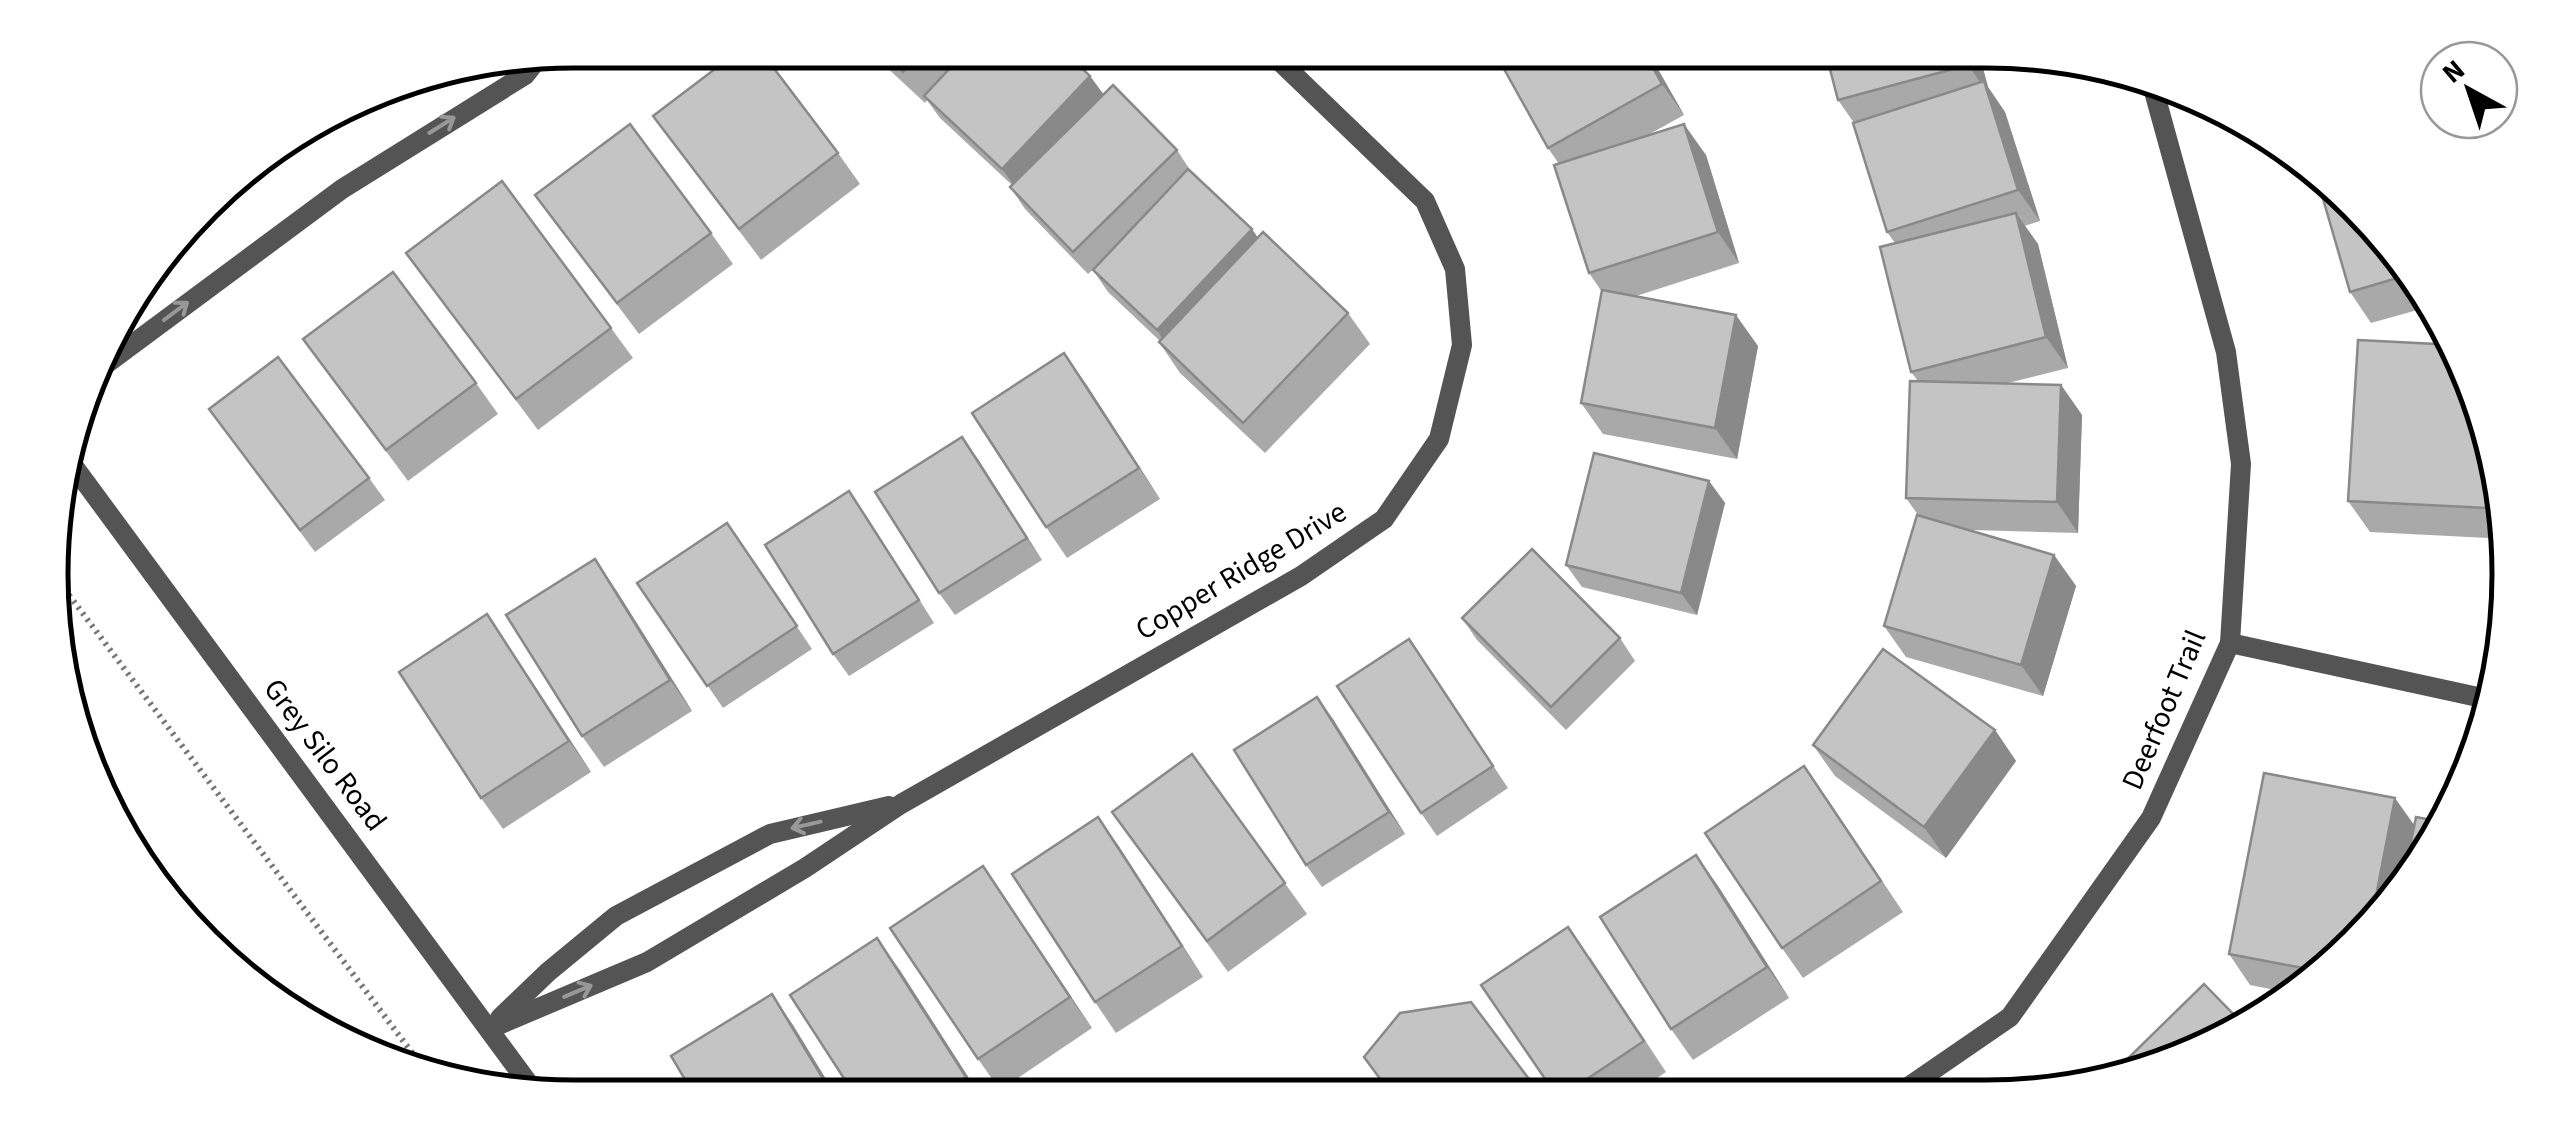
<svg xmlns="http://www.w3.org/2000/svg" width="2559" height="1148" viewBox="0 0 2559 1148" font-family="'Source Sans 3',sans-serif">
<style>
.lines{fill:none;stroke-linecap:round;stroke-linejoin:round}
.path{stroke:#767676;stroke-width:6;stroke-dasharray:2.5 5;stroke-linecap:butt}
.minor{stroke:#545454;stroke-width:20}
.wall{fill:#a9a9a9}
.shaded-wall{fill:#898989}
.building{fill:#c4c4c4;stroke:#898989;stroke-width:2.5}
.oneway{stroke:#989898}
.labels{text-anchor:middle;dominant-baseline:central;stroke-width:8;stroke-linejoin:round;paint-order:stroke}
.street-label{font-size:30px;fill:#000;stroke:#fff}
.rim{fill:none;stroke:#000;stroke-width:5}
</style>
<rect width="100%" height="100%" fill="#fff"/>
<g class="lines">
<polyline class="path" points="60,583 428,1074"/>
<g class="minor">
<polyline points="98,370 342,189 525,75 540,56"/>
<polyline points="66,456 534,1091"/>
<polyline points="2230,643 2487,699"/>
<polyline points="500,1018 548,972 616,916 770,834 889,806"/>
<polyline points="489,1029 647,962 805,868 901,804 1301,576 1384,519 1439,439 1462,345 1455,269 1425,201 1268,50"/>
<polyline points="1898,1094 2010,1017 2151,818 2230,643 2241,464 2226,352 2150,77"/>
</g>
</g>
<g class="wall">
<polygon points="868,50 1063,50 1090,76 1104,95 1177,150 1192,173 1258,238 1348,313 1370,344 1265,453 1180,373 1159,342 1160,341 1108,292 1093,270 1099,264 1088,274 1025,209 1010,187 1012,185 940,118 927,100 925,103"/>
<polygon points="1482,50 1647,50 1684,115 1646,136 1706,155 1739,263 1636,296 1758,346 1737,459 1603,434 1581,403 1602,292 1589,273 1559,164 1548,148 1500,62 1497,65"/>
<polygon points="1978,50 1988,87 2005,112 2040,221 2024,226 2038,244 2068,368 2008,383 2061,385 2082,415 2078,533 1971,530 2054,555 2076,586 2043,696 1906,657 1884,626 1918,515 1906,498 1918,381 1911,372 1895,243 1887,232 1854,123 1838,100"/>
<polygon points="653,116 838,153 860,184 761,260"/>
<polygon points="2331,180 2428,307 2371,323 2350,292"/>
<polygon points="535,195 711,233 733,264 639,334"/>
<polygon points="406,253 611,328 633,358 538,430"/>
<polygon points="303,339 476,383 498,414 408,481"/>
<polygon points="2456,345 2508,539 2370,532 2348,501"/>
<polygon points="1086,384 1160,499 1067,558 1046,527"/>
<polygon points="209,409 369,478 385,500 315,552"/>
<polygon points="962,437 1042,560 955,615 939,593"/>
<polygon points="1709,481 1725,503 1697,615 1582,587 1566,565"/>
<polygon points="849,491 934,623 849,676 833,654"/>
<polygon points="727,523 812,649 723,708 637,583"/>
<polygon points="616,590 692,711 604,767 582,736"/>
<polygon points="1462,618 1620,638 1635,661 1566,730 1477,640"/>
<polygon points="508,645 591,772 503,829 481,798"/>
<polygon points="1424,662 1508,788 1437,836 1421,813"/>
<polygon points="1317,697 1405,834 1322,887 1306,865"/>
<polygon points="1995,730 2016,761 1946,858 1835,776 1813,745"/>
<polygon points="1192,754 1307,914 1228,972 1112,812"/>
<polygon points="1826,797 1903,912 1803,978 1782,948"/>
<polygon points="1098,817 1203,977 1116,1033 1095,1002"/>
<polygon points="2414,825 2330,968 2291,993 2250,985 2229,954"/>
<polygon points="120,836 161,879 188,917 187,917"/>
<polygon points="1696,855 1718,886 1789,998 1693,1060 1671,1029"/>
<polygon points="1004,897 1092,1028 1000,1090 978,1059"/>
<polygon points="1590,957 1666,1072 1632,1095 1556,1095"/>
<polygon points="899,969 981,1097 856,1097"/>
</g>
<g class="shaded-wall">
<polygon points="1643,50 1647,50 1684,115 1662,84"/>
<polygon points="1964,50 1978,50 1988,87 2005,112 2040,221 2018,190 1987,92 1968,65"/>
<polygon points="1090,76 1106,98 1018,191 1002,169"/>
<polygon points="1684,124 1706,155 1739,263 1718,232"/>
<polygon points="2016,213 2038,244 2068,368 2046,337"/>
<polygon points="1252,229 1267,251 1172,353 1157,330"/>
<polygon points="1736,315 1758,346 1737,459 1715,428"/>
<polygon points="1064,353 1086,384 1160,499 1139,468"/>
<polygon points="2061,385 2082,415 2078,533 2057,502"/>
<polygon points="962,437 978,459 1042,560 1027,538"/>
<polygon points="2490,471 2507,535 2487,508"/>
<polygon points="1709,481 1725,503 1697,615 1681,593"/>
<polygon points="849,491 865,514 934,623 919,600"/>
<polygon points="2054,555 2076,586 2043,696 2021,665"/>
<polygon points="595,559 616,590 692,711 670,680"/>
<polygon points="487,614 508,645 591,772 569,741"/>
<polygon points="1317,697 1333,719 1405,834 1389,812"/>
<polygon points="1995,730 2016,761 1946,858 1924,827"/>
<polygon points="2395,798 2417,829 2407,881 2371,922"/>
<polygon points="1098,817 1120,848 1203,977 1182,946"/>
<polygon points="1696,855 1718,886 1789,998 1767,967"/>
<polygon points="983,866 1004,897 1092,1028 1070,997"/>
<polygon points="877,938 899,969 981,1097 966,1077"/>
<polygon points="772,994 793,1025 837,1097 834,1097"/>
</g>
<g class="building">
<polygon points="740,50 760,50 838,153 739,229 653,116"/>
<polygon points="880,50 924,50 903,72"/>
<polygon points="967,50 1063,50 1090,76 1002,169 924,96"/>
<polygon points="1495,50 1643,50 1662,84 1548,148 1494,51"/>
<polygon points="1825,50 1964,50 1968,65 1838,100"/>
<polygon points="1984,81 2018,190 1887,232 1853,123"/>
<polygon points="1113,85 1177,150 1073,252 1010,187"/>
<polygon points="630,124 711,233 617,303 535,195"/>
<polygon points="1684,124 1718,232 1589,273 1554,165"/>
<polygon points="1188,169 1252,229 1157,330 1093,270"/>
<polygon points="2315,171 2331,180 2404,276 2350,292"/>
<polygon points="502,181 611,328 516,399 406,253"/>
<polygon points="2016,213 2046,337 1911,372 1880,247"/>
<polygon points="1263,232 1348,313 1243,423 1159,342"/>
<polygon points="393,272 476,383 386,450 303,339"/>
<polygon points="1602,290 1736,315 1715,428 1581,403"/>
<polygon points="2358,340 2456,345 2490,471 2487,508 2348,501"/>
<polygon points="1064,353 1139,468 1046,527 972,413"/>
<polygon points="278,357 369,478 300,530 209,409"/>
<polygon points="1910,381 2061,385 2057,502 1906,498"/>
<polygon points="962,437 1027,538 939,593 875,492"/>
<polygon points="1594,453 1709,481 1681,593 1566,565"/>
<polygon points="849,491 919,600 833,654 765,545"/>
<polygon points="1917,515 2054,555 2021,665 1884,626"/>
<polygon points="727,523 797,626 707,686 637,583"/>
<polygon points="1532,549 1620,638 1551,707 1462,618"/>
<polygon points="595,559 670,680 582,736 506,615"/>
<polygon points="487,614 569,741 481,798 399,672"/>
<polygon points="1409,639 1493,766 1421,813 1337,686"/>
<polygon points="1883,649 1995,730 1924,827 1813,745"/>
<polygon points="1317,697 1389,812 1306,865 1234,750"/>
<polygon points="1192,754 1285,883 1207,941 1112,812"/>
<polygon points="1804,766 1881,881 1782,948 1705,833"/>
<polygon points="2264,773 2395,798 2371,922 2330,968 2324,972 2229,954"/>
<polygon points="115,816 161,879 158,882 120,836 113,818"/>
<polygon points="1098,817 1182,946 1095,1002 1012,874"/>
<polygon points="2416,817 2442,822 2420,866 2402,886"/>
<polygon points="1696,855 1767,967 1671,1029 1600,917"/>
<polygon points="983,866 1070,997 978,1059 890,928"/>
<polygon points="1568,927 1644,1041 1563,1095 1556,1095 1481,985"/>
<polygon points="877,938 966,1077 935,1097 856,1097 790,995"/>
<polygon points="2204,984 2242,1023 2186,1058 2112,1078 2110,1076"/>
<polygon points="772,994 834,1097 696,1098 671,1056"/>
<polygon points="1471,1002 1541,1095 1392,1095 1364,1057 1400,1013"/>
<polygon points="1334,1081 1344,1096 1315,1096"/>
</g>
<defs><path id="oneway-shaft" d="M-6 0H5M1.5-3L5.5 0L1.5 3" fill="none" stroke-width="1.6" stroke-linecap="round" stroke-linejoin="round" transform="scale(2.5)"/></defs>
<g class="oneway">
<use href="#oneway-shaft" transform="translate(442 125) rotate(-32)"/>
<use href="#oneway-shaft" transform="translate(176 311) rotate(-37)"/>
<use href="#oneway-shaft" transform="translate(806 825) rotate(167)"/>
<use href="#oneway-shaft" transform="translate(578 991) rotate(-23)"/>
</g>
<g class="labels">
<g class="street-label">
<text transform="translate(1241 571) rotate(-31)">Copper Ridge Drive</text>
<text transform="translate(2164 710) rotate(-67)">Deerfoot Trail</text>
<text transform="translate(325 755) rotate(53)">Grey Silo Road</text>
</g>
</g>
<path d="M0 0H2559V1148H0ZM574 68H1986A506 506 0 0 1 2492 574V574A506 506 0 0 1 1986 1080H574A506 506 0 0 1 68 574V574A506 506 0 0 1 574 68Z" fill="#fff" fill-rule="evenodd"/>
<path class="rim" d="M574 68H1986A506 506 0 0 1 2492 574V574A506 506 0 0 1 1986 1080H574A506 506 0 0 1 68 574V574A506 506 0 0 1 574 68Z"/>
<g transform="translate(2469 90) rotate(320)"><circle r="48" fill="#ffffff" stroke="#999999" stroke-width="2.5"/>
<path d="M0-8L18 38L0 25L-18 38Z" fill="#000000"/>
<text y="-15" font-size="28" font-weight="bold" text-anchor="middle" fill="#000000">N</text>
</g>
</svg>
